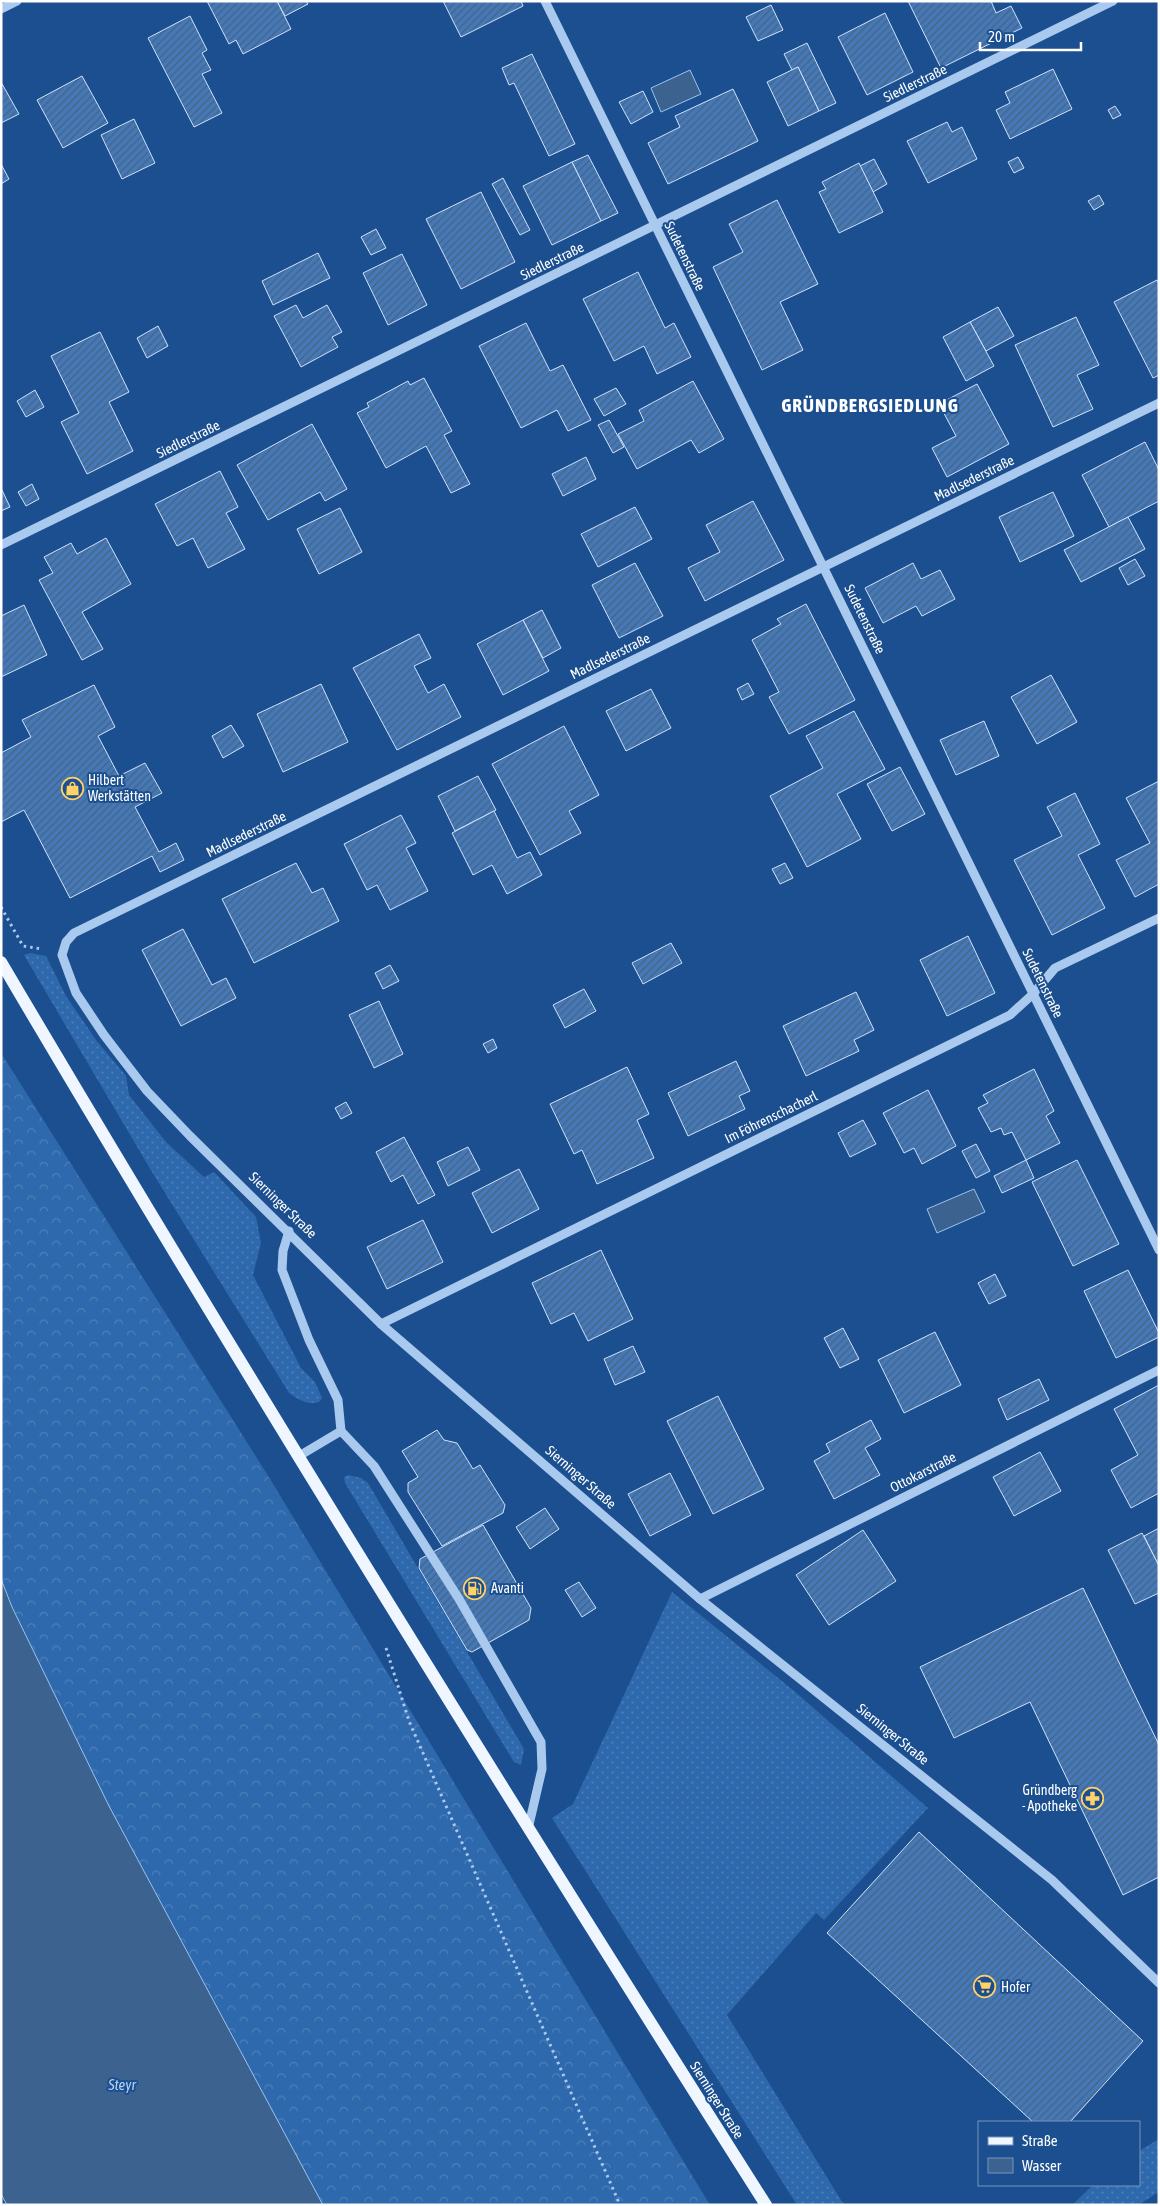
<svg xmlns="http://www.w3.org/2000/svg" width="1160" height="2206" viewBox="0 0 1160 2206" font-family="'Asap Condensed',sans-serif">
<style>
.grass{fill:url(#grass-dots)}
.forest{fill:url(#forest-crowns)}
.water{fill:#3c6290;stroke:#9cc4f0}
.building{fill:url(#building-hatch);stroke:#cfe3fa}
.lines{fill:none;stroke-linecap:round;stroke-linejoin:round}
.path{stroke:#a9c9ee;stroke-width:3;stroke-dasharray:2.5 4;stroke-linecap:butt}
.minor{stroke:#a9c9ee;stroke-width:9}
.major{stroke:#f0f6ff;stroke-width:12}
.labels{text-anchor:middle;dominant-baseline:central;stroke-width:4;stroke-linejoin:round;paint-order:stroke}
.street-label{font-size:14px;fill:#fff;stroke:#1b4f8f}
.poi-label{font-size:14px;fill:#fff;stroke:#1b4f8f;text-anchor:start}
.water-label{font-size:15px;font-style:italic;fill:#b5d3f5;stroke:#1b4f8f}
.district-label{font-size:19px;font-weight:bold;letter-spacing:1px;fill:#fff;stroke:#1b4f8f}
</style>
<defs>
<pattern id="grass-dots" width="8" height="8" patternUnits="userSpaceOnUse" patternTransform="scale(1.25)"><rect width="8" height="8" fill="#2e69ad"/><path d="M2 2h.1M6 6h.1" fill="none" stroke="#4d80b9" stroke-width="1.8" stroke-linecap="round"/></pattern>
<pattern id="forest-crowns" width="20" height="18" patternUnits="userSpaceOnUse" patternTransform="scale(1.25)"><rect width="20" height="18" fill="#2e69ad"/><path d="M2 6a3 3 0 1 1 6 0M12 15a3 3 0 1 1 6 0" fill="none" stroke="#4d80b9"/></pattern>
<pattern id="building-hatch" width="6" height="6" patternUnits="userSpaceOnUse" patternTransform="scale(1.25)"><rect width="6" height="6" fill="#4478b7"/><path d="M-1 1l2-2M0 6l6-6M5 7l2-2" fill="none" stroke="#486282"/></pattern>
</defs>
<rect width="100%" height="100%" fill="#1b4f8f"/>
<g class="grass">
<path d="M30,953l16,3 20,40 30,44 30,36 3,19 37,47 38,35 10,-5 42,45 5,26 -8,32 48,93 14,14 7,16 -3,4c-12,3 -20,-2 -30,-9l-137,-221 -128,-217z"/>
<polygon points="348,1475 361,1478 368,1483 524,1749 521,1765 514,1762 345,1483 344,1477"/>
<polygon points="672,1592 793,1690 928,1808 824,1920 816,1913 727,2015 844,2205 797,2205 552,1818 573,1804"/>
<polygon points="1159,2139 1159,2192 1138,2205 1072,2205 1093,2185 1139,2185 1139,2151"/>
</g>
<polygon class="forest" points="1,1053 267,1474 710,2205 323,2205 109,1806 12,1607 1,1579"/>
<g class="water">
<polygon points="690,70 701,94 661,112 651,88"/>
<polygon points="974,1189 985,1212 937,1233 927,1209"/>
<polygon points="1,1579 12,1607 109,1806 323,2205 7,2205 1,2194"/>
</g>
<g class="building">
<polygon points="207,1 277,1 291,29 243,54 236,40 229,44"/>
<polygon points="277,1 306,1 308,4 285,16"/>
<polygon points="443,1 521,1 523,6 461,37"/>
<polygon points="908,1 991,1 996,13 1011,6 1022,28 941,68"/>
<polygon points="771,5 783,30 758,41 746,17"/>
<polygon points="885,13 913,72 867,95 838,37"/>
<polygon points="190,16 207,50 202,53 211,70 202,74 222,113 194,127 148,38"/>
<polygon points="807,43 836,103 819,111 798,67 792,70 784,54"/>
<polygon points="532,54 575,144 549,156 514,83 509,85 502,68"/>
<polygon points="798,67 819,111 788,126 767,82"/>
<polygon points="1053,69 1072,109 1010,139 996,110 1010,103 1005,92"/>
<polygon points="82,76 108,123 63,148 37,100"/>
<polygon points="1,82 19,114 1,123"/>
<polygon points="733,89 758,141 668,184 648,143 680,127 675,116"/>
<polygon points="643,91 653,112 631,124 619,102"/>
<polygon points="1115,106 1121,115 1113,119 1108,110"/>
<polygon points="134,119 155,163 122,179 101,135"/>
<polygon points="947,122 952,132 962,127 977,159 928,183 907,141"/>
<polygon points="588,155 618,213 601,221 572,162"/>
<polygon points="1018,157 1024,168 1014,173 1008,162"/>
<polygon points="874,159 887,184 873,192 860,166"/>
<polygon points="572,162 601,221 552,245 523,186"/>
<polygon points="859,163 883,212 839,233 819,192 826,189 822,182"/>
<polygon points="1,164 9,179 1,184"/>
<polygon points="503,178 530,230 520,235 492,184"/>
<polygon points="481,192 515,262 461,289 426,219"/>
<polygon points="1099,195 1104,204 1094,210 1088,201"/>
<polygon points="777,200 818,284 780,302 803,350 762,370 713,267 743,252 729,224"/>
<polygon points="376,229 386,248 371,255 361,237"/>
<polygon points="318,253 330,278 273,305 262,281"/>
<polygon points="402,254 427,305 388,325 363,273"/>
<polygon points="638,272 665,328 674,323 691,357 657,374 644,346 614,361 583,299"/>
<polygon points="1157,280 1159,284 1159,375 1153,378 1114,302"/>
<polygon points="296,305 303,318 327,305 342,332 332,337 338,347 301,367 274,316"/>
<polygon points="998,307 1014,336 986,351 970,322"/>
<polygon points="1076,317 1099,365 1077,375 1093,409 1053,427 1015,345"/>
<polygon points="970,322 994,366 966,381 943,337"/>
<polygon points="526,323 550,371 563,365 591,420 568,431 557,410 521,428 479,346"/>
<polygon points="158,326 168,346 147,358 137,338"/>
<polygon points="100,332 129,392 109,402 133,451 87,474 61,422 79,413 51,356"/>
<polygon points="424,378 452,431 444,435 470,484 451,493 426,446 386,468 357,413 369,407 367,403 408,381 410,385"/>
<polygon points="693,381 724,439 699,453 691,440 637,469 618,434 644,421 639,410"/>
<polygon points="977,384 1009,444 947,477 932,448 956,436 939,404"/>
<polygon points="616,388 626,404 604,416 594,399"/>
<polygon points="35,390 44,407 26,417 17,401"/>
<polygon points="609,420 624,447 613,453 598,425"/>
<polygon points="312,424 347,489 325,501 320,492 268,520 237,465"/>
<polygon points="1145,442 1159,470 1159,501 1109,527 1082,475"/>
<polygon points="586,457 596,479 563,496 552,474"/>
<polygon points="220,471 238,507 226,513 245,549 208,568 193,538 177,546 155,504"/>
<polygon points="32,484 39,499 26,506 18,492"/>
<polygon points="1,488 10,507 1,511"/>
<polygon points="1053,492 1074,536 1020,562 999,517"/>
<polygon points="753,501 784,560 705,601 688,568 720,552 706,525"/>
<polygon points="635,507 652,539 598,567 581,534"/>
<polygon points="340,508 362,552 319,574 297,529"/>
<polygon points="1128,517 1145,549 1081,582 1064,550"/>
<polygon points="106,538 131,584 82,612 103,649 82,660 39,580 53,573 44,557 71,543 77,554"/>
<polygon points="1135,559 1145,576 1128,585 1119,568"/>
<polygon points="635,563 663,616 619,638 592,585"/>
<polygon points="913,563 921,579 940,570 955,599 922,616 916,606 883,623 865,588"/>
<polygon points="806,604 855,700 789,734 769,697 779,692 752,640 781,624 777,619"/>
<polygon points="24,605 47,655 1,677 1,616"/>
<polygon points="542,610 561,648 543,658 523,620"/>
<polygon points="523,620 549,671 503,695 477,644"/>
<polygon points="419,634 431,658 414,666 428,693 444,684 461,717 397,750 353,668"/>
<polygon points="1051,675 1077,722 1037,744 1011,697"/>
<polygon points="748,683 754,694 742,700 737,689"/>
<polygon points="321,684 348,742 283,772 257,714"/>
<polygon points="94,685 115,727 98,736 119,776 145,763 162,793 135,807 159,852 176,843 184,860 160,872 152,856 70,898 24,810 1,822 1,753 31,737 22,720"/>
<polygon points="651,689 671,728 626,751 606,711"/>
<polygon points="854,711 885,769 837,794 861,839 807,867 770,796 823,768 806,736"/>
<polygon points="984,721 999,756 956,775 940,740"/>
<polygon points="231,725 244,746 223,758 212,736"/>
<polygon points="564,726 599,795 569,811 581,833 540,855 492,764"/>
<polygon points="900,767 925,814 892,831 867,784"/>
<polygon points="478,776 496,810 455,831 438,796"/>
<polygon points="1159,781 1159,884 1135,897 1116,860 1150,843 1126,798"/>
<polygon points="1075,793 1100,844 1078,855 1105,908 1052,935 1014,860 1062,836 1047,807"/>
<polygon points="494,811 517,858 530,852 542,875 507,894 492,865 473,875 452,833"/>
<polygon points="401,815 416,843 406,848 428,891 390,910 377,885 367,890 344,844"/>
<polygon points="296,863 312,893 323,888 339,921 254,963 222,899"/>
<polygon points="785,863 793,878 780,884 772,869"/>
<polygon points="183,929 212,985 226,978 236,998 181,1026 142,950"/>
<polygon points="968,936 995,993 947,1016 920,960"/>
<polygon points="671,943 682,963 643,984 632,963"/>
<polygon points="390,965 399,981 383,989 375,973"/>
<polygon points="584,989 596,1011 565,1028 553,1005"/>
<polygon points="856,992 874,1030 854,1040 859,1051 806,1076 783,1026"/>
<polygon points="379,1001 403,1054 374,1068 349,1015"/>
<polygon points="493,1039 497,1048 488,1053 483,1044"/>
<polygon points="736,1061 750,1091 739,1096 745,1109 688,1136 668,1093"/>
<polygon points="627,1067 649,1114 637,1120 654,1158 597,1184 582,1150 574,1154 550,1104"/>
<polygon points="1034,1069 1054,1111 1046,1116 1060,1143 1026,1160 1012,1132 1004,1135 1001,1128 991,1132 978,1108 988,1103 983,1095"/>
<polygon points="928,1090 956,1146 922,1164 914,1148 904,1153 883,1113"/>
<polygon points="346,1102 352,1113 341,1119 335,1108"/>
<polygon points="863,1120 876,1144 850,1157 838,1133"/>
<polygon points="404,1137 435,1195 418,1204 403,1175 391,1182 376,1152"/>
<polygon points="976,1144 990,1171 976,1178 962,1151"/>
<polygon points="468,1147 480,1170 448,1186 437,1162"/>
<polygon points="1026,1160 1034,1178 1002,1193 994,1176"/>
<polygon points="1077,1160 1119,1244 1073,1266 1032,1182"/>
<polygon points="519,1169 539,1209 492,1233 472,1193"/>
<polygon points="423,1220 443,1262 387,1289 367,1247"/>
<polygon points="601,1250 633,1319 588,1341 574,1313 551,1324 532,1283"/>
<polygon points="1128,1270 1159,1333 1159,1337 1116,1358 1084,1291"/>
<polygon points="995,1274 1006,1296 989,1304 978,1283"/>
<polygon points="843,1328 859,1359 840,1368 824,1338"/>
<polygon points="935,1332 961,1385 904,1413 878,1360"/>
<polygon points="633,1346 645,1372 615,1385 604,1359"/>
<polygon points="1039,1379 1049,1400 1007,1420 998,1399"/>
<polygon points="1159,1385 1159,1493 1131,1508 1111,1470 1138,1455 1114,1409"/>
<polygon points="718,1396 764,1489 713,1514 667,1421"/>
<polygon points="871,1420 881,1439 865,1448 880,1475 834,1499 814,1461 830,1452 826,1444"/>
<polygon points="437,1430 444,1440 457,1443 473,1469 480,1465 505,1505 503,1513 442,1546 408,1492 408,1483 418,1477 402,1451"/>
<polygon points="1040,1452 1061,1491 1014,1516 993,1477"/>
<polygon points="670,1473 691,1515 650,1536 628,1494"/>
<polygon points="545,1508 559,1529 530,1549 516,1527"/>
<polygon points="483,1525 531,1608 529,1620 472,1652 467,1650 419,1568 420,1559"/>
<polygon points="1159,1528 1159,1566 1144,1536"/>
<polygon points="863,1530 896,1581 829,1625 796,1575"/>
<polygon points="1142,1533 1159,1566 1159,1593 1135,1604 1108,1550"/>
<polygon points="579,1582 596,1608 582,1617 565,1590"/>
<polygon points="1083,1588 1159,1745 1159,1877 1123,1895 1030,1702 954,1738 920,1667"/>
<polygon points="919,1832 1143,2041 1070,2122 1033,2122 827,1933"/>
</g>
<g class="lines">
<g class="path">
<polyline points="1,907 23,946 42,949"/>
<polyline points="386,1648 409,1721 620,2205"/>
</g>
<g class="minor">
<polyline points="545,1 1159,1250"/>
<polyline points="1,9 17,1"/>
<polyline points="1159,403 74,933 66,942 62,955 76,993 104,1035 147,1091 190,1136 381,1324 700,1599 1052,1880 1159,1983"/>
<polyline points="1,545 1113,1"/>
<polyline points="289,1231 283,1251 282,1270 309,1340 338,1400 341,1431 299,1456"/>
<polyline points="381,1324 1010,1015 1033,994 1055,968 1159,918"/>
<polyline points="341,1431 374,1466 459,1599 541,1742 542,1769 528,1829"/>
<polyline points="700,1599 1159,1370"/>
</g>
<path class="major" d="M1,962c247,419 504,832 765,1243"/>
</g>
<defs>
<symbol id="shop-ring" viewBox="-11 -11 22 22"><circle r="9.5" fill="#1b4f8f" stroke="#ffd166" stroke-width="1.5"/><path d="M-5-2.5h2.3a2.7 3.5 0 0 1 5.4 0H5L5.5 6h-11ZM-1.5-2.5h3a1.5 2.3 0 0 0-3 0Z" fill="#ffd166"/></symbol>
<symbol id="fuel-ring" viewBox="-11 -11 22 22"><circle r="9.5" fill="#1b4f8f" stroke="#ffd166" stroke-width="1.5"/><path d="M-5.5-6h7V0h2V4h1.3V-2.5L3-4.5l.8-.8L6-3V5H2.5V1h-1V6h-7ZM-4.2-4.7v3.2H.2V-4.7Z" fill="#ffd166"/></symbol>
<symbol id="pharmacy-ring" viewBox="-11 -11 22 22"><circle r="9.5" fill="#1b4f8f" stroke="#ffd166" stroke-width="1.5"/><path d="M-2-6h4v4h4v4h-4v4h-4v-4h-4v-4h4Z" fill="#ffd166"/></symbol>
<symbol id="supermarket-ring" viewBox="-11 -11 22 22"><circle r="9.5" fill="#1b4f8f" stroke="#ffd166" stroke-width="1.5"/><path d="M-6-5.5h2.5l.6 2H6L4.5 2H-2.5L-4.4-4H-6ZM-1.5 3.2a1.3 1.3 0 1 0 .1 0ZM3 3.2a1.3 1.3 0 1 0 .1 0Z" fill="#ffd166"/></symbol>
</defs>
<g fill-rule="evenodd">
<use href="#shop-ring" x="60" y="776" width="25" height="25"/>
<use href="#fuel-ring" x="462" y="1576" width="25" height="25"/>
<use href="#pharmacy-ring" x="1080" y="1786" width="25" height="25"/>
<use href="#supermarket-ring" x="972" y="1974" width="25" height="25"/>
</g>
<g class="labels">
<g class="street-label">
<text transform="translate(915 83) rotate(-26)">Siedlerstraße</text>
<text transform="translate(685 256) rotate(64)">Sudetenstraße</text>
<text transform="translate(552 261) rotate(-26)">Siedlerstraße</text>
<text transform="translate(188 439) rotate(-26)">Siedlerstraße</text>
<text transform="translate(974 478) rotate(-26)">Madlsederstraße</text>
<text transform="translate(865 619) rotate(64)">Sudetenstraße</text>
<text transform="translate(610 656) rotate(-26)">Madlsederstraße</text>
<text transform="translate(246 834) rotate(-26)">Madlsederstraße</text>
<text transform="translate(1043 983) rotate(64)">Sudetenstraße</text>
<text transform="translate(771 1117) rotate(-26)">Im Föhrenschacherl</text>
<text transform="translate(283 1205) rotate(44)">Sierninger Straße</text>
<text transform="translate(923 1472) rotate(-27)">Ottokarstraße</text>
<text transform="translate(581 1477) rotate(41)">Sierninger Straße</text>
<text transform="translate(893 1734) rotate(39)">Sierninger Straße</text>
<text transform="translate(717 2100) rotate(58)">Sierninger Straße</text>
</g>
<g class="poi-label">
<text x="88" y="780">Hilbert<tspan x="88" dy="16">Werkstätten</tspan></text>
<text x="491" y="1588">Avanti</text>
<text x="1077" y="1790" text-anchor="end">Gründberg<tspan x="1077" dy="16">- Apotheke</tspan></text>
<text x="1001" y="1987">Hofer</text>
</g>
<g class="water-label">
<text x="122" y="2084">Steyr</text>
</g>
<g class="district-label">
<text x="870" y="405">GRÜNDBERGSIEDLUNG</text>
</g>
</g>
<rect width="1160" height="2206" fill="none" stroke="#ffffff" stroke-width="5"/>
<rect x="978" y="2121" width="162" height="65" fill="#1b4f8f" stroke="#7695bc"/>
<rect x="988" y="2137" width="25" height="8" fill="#f0f6ff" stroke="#7695bc"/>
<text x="1022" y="2146" font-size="15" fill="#ffffff">Straße</text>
<rect x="988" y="2158" width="25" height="15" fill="#3c6290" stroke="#7695bc"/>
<text x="1022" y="2171" font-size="15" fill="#ffffff">Wasser</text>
<path d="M980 42v8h101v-8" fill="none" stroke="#ffffff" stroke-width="2.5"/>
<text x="988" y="42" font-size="15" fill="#ffffff" stroke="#1b4f8f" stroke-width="4" paint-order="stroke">20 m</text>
</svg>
